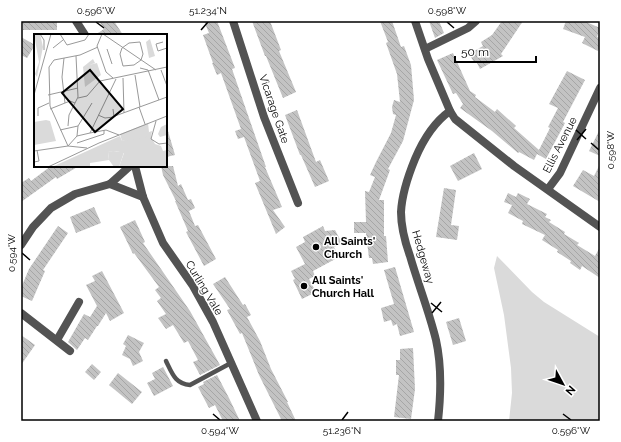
<svg xmlns="http://www.w3.org/2000/svg" width="621" height="442" viewBox="0 0 621 442" font-family="Raleway,sans-serif">
<style>
.park{fill:#dadada}
.building{fill:url(#building-back-hatch)}
.lines{fill:none;stroke-linecap:round;stroke-linejoin:round}
.lane{stroke:#535353;stroke-width:4.5}
.street{stroke:#535353;stroke-width:8}
.ticks{fill:none;stroke:#000;stroke-width:1.5}
.poi-dot{fill:#000;stroke:#fff;stroke-width:1.5}
.labels{text-anchor:middle;dominant-baseline:central;stroke-width:3;stroke-linejoin:round;paint-order:stroke}
.street-label{font-size:11px;fill:#000;stroke:#fff}
.poi-label{font-size:11px;font-weight:bold;fill:#000;stroke:#fff;text-anchor:start}
.inset-road{fill:none;stroke:#999;stroke-width:1}
.view{fill:#000;fill-opacity:0.15;stroke:#000;stroke-width:2}
.inset-edge{fill:none;stroke:#000;stroke-width:2}
.neatline{fill:none;stroke:#000;stroke-width:1.5}
.ticks-label{font-size:10px;text-anchor:middle;fill:#000}
</style>
<defs>
<pattern id="building-back-hatch" width="6" height="6" patternUnits="userSpaceOnUse"><rect width="6" height="6" fill="#c3c3c3"/><path d="M-1 5l2 2M0 0l6 6M5-1l2 2" fill="none" stroke="#a6a6a6"/></pattern>
</defs>
<rect width="100%" height="100%" fill="#fff"/>
<polygon class="park" points="497,256 532,292 544,302 600,337 600,421 509,421 512,393 511,368 504,315 494,268"/>
<g class="building">
<rect x="23" y="21" width="34" height="9"/>
<polygon points="99,21 114,21 123,35 95,35 104,29"/>
<polygon points="204,21 217,21 235,68 232,69 266,167 265,167 282,207 273,210 285,227 276,234 255,183 260,181 244,137 238,139 235,131 241,129 221,73 217,75 212,63 213,63 203,35 209,33"/>
<polygon points="252,21 270,21 281,50 279,51 296,92 283,98 266,56 265,56"/>
<polygon points="380,21 392,21 401,47 404,46 411,65 414,100 403,141 388,169 390,170 379,200 384,200 384,236 386,236 388,262 373,264 372,258 369,258 366,233 354,233 354,222 366,222 365,191 369,192 375,177 370,175 376,162 391,133 396,115 393,114 392,107 394,100 400,102 397,74 386,43 388,42"/>
<polygon points="429,21 439,21 444,33 435,38"/>
<polygon points="502,21 523,21 501,54 503,56 480,69 476,61 474,62 469,54 483,46 481,42 492,35"/>
<polygon points="566,21 584,21 600,28 597,37 600,38 600,47 598,51 582,43 585,37 563,29"/>
<polygon points="21,37 35,45 27,58 21,55"/>
<polygon points="453,53 470,91 476,95 475,97 495,112 497,109 516,126 514,128 539,150 550,128 548,127 558,108 549,104 567,71 585,80 563,122 565,123 546,159 537,154 534,160 519,152 518,153 492,131 460,108 463,104 456,93 453,94 437,60"/>
<polygon points="297,110 316,162 320,160 329,181 315,187 301,155 300,155 285,115"/>
<polygon points="600,129 600,156 589,151"/>
<polygon points="166,131 168,131 175,155 166,157"/>
<polygon points="474,153 482,169 458,181 450,166"/>
<polygon points="600,164 600,202 573,186 583,170 594,176"/>
<polygon points="51,166 79,166 57,179 56,177 21,202 21,183 29,178 31,181"/>
<polygon points="161,166 173,166 178,186 181,184 188,200 191,199 195,208 189,211 195,226 198,225 216,259 204,266 186,232 188,231 175,201 176,201 163,175"/>
<polygon points="444,188 456,190 451,225 459,226 457,240 436,237"/>
<polygon points="508,193 516,197 518,193 530,199 527,204 547,214 545,217 551,220 549,222 565,232 564,234 579,243 577,245 595,256 600,247 600,278 582,266 580,270 570,263 571,261 557,252 558,250 542,240 545,235 522,224 523,221 508,213 512,205 504,202"/>
<polygon points="94,207 101,223 76,233 70,217"/>
<polygon points="135,220 145,242 143,243 190,311 220,365 200,375 193,362 198,360 188,341 184,343 173,325 166,329 158,318 166,314 157,301 161,298 155,290 159,287 134,253 133,254 120,227"/>
<polygon points="58,226 68,233 43,270 45,271 32,301 21,296 21,288 29,269"/>
<polygon points="323,226 325,231 335,230 342,243 334,247 339,257 313,271 315,276 309,279 316,292 302,299 293,280 295,279 291,271 305,264 296,247 305,242 303,237"/>
<polygon points="395,267 414,332 400,336 397,324 393,326 391,320 384,322 381,308 394,304 384,270"/>
<polygon points="102,271 124,313 110,321 106,313 98,326 97,326 88,340 85,338 77,350 68,342 84,314 90,317 97,306 86,285 95,281 92,276"/>
<polygon points="225,277 243,305 245,304 251,315 247,317 260,341 271,369 288,402 287,402 296,421 282,421 259,375 242,333 240,334 227,310 230,309 213,284"/>
<polygon points="459,318 466,341 453,345 446,322"/>
<polygon points="21,335 35,345 21,365"/>
<polygon points="128,335 144,343 139,352 143,361 133,366 130,359 122,355 126,346 123,344"/>
<polygon points="413,348 415,389 411,419 394,417 399,375 396,375 396,360 400,360 400,349"/>
<polygon points="92,364 101,372 94,380 85,372"/>
<polygon points="163,367 173,386 154,396 147,383 155,379 152,373"/>
<polygon points="118,373 142,392 132,404 109,385"/>
<polygon points="217,375 229,398 240,421 223,421 215,405 209,408 198,387 204,384 203,382"/>
</g>
<g class="lines">
<path class="lane" d="M166,361c6,12 9,23 24,24l41,-22"/>
<g class="street">
<polyline points="76,21 85,35"/>
<polyline points="233,21 264,117 298,203"/>
<polyline points="415,21 428,59 450,111 455,119 514,166 600,227"/>
<polyline points="425,49 468,28 476,21"/>
<polyline points="135,166 143,197 163,243 193,286 213,322 257,421"/>
<polyline points="110,184 143,197"/>
<polyline points="548,189 560,173 600,88"/>
<polyline points="21,245 33,227 51,208 75,194 110,184 130,166"/>
<polyline points="21,313 70,351"/>
<polyline points="57,340 79,302"/>
<path d="M438,421c3,-27 4,-54 -2,-81 -7,-29 -18,-56 -26,-84 -5,-14 -9,-30 -9,-44 1,-19 7,-36 14,-53 8,-19 18,-36 35,-48"/>
</g>
</g>
<path class="ticks" d="M96,22l8,6M447,22l7,6M201,30l7,-8M576,130l10,9M577,140l9,-11M591,143l8,7M22,253l8,7M431,303l11,9M432,313l9,-11M213,414l7,6M563,414l8,6M342,420l6,-8"/>
<g class="poi-dot">
<circle cx="316" cy="247" r="4"/>
<circle cx="304" cy="286" r="4"/>
</g>
<g class="labels">
<g class="street-label">
<text transform="translate(274 109) rotate(71)">Vicarage Gate</text>
<text transform="translate(560 145) rotate(-63)">Ellis Avenue</text>
<text transform="translate(423 257) rotate(74)">Hedgeway</text>
<text transform="translate(204 288) rotate(59)">Curling Vale</text>
</g>
<g class="poi-label">
<text x="324" y="241">All Saints'<tspan x="324" dy="13">Church</tspan></text>
<text x="312" y="280">All Saints'<tspan x="312" dy="13">Church Hall</tspan></text>
</g>
</g>
<g transform="translate(34 34)">
<rect width="133" height="133" fill="#fff"/>
<path d="M0,0h6l3,13 -6,30 -2,-3 4,-12z" fill="#dadada"/>
<path d="M79,117l11,1 -5,15h-5l-5,-7 -1,-8z" fill="#dadada"/>
<path d="M116,5l5,17 -6,2 -3,-16zM59,25l2,4 -6,2 8,-2 4,12 -16,12 -2,-20zM12,86l4,1 6,20 -22,4v-23zM133,90v11l-7,2 -2,-3 3,-7zM118,97l-1,6 4,7 6,2 2,5 4,-1v17h-48l5,-14 -8,-2 -8,1 1,8 -19,3v4h-38l68,-31 2,5z" fill="#dadada"/>
<path d="M114,89l1,9 -3,5 -24,4 -2,-7z" fill="#dadada"/>
<path class="inset-road" d="M6,0l4,6v10M26,0l7,11 18,-5 4,-6M68,0l-5,12 9,26 7,6M69,0l53,36M106,8l3,12 -2,6 -7,5 -11,1 -3,-12 2,-6 7,-5zM129,8l-7,2 2,7 9,-3M19,14l10,-8M73,15l5,15M30,24l-2,19 3,26M106,34l8,2 11,30M127,36l6,16M101,41l5,32M89,44l1,35M0,61l17,-61M14,61l30,-7M44,64l9,-2 13,-15 67,-14M105,73l6,17M16,75l20,-8 5,2M64,81l7,3 9,-1 -1,-8M4,82v-8l11,-5M81,82l52,-19M122,87l-5,18 8,5 8,-1M34,92l1,-11 9,-18 -2,-41M26,96l18,-4M56,99l16,-3 13,5M43,102l1,-10 14,-23M43,109l27,-9v-4M34,112l-18,-40 -1,-39 5,-7 26,-5 18,-8M34,112l19,2M0,117l34,-5 9,-10 13,-3 26,-54M0,128l5,-1 -2,-11M14,133l51,-24 68,-27"/>
<path class="view" d="M56,36l33,39 -28,23 -33,-39z"/>
<rect width="133" height="133" class="inset-edge"/>
</g>
<rect width="621" height="442" fill="none" stroke="#ffffff" stroke-width="44"/>
<g transform="translate(563 384) rotate(130)" stroke="#ffffff" stroke-width="3" paint-order="stroke">
<path d="M0-3L7 15L0 10L-7 15Z" fill="#000000"/>
<text y="-6" font-size="11" font-weight="bold" text-anchor="middle" fill="#000000">N</text>
</g>
<path d="M455 56v6h81v-6" fill="none" stroke="#000000" stroke-width="2"/>
<text x="461" y="56" font-size="12" fill="#000000" stroke="#ffffff" stroke-width="3" paint-order="stroke">50 m</text>
<rect x="22" y="22" width="577" height="398" class="neatline"/>
<g class="ticks-label">
<text x="96" y="14">0.596°W</text>
<text x="208" y="14">51.234°N</text>
<text x="447" y="14">0.598°W</text>
<text transform="translate(610 150) rotate(-90)" y="4">0.598°W</text>
<text transform="translate(11 253) rotate(-90)" y="4">0.594°W</text>
<text x="220" y="434">0.594°W</text>
<text x="342" y="434">51.236°N</text>
<text x="571" y="434">0.596°W</text>
</g>
</svg>
